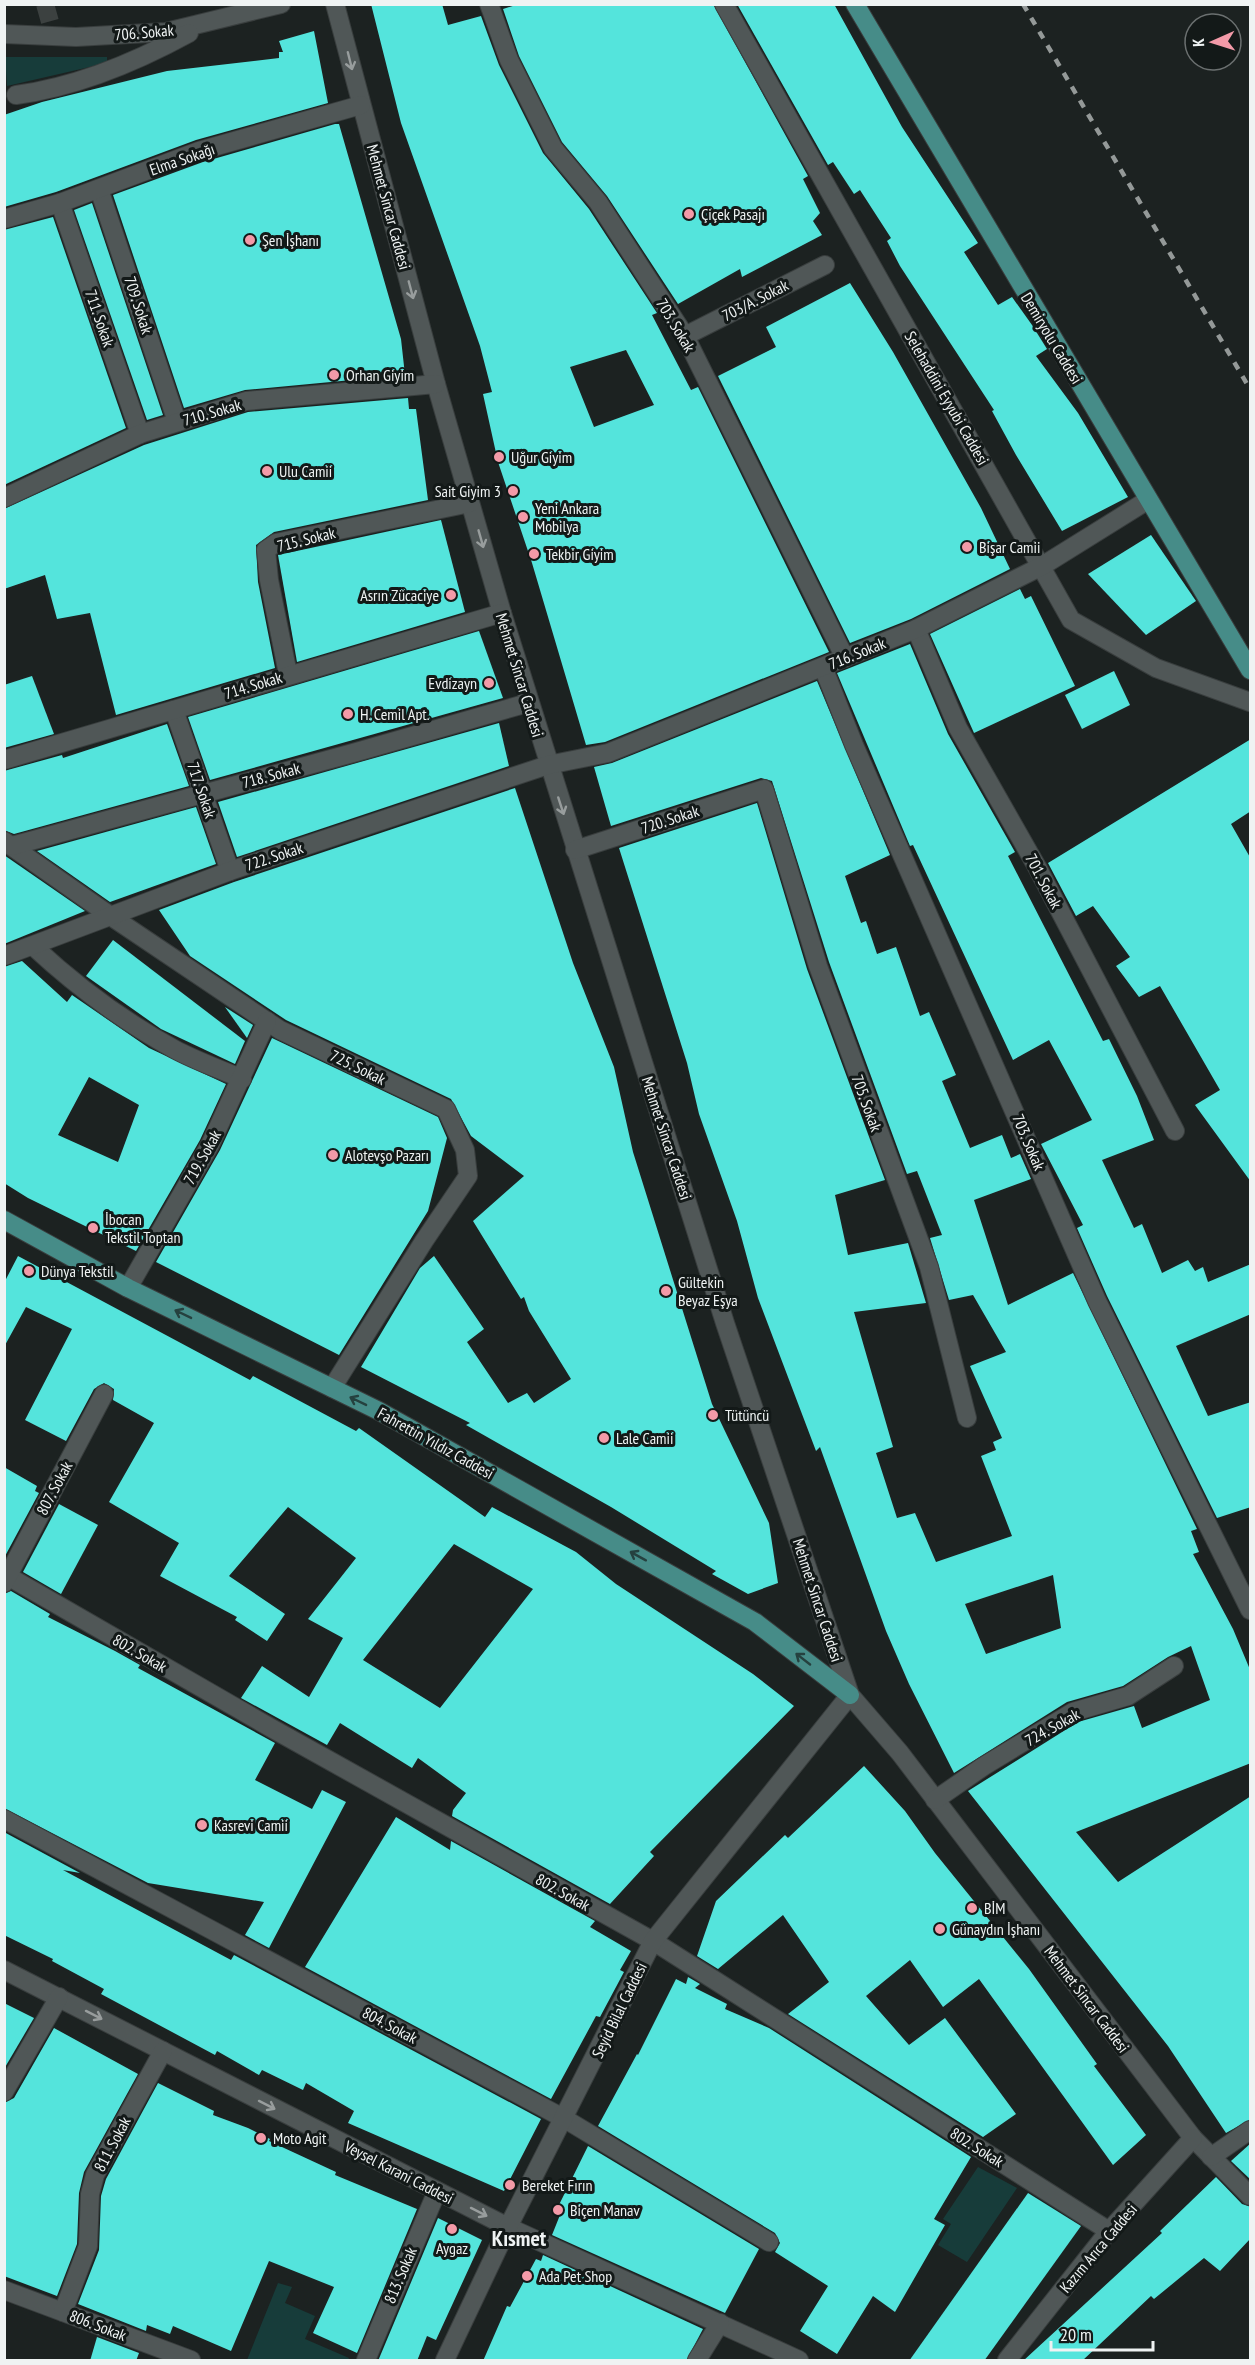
<svg xmlns="http://www.w3.org/2000/svg" width="1255" height="2365" viewBox="0 0 1255 2365" font-family="'PT Sans Narrow',sans-serif">
<style>
.green{fill:#173c3a}
.building{fill:#54e4dc;fill-rule:evenodd}
.lines{fill:none;stroke-linecap:round;stroke-linejoin:round}
.minor-tunnel{stroke:#3c4140;stroke-width:18;stroke-dasharray:18 9;stroke-linecap:butt}
.minor-casing{stroke:#393e3e;stroke-width:20}
.major-casing{stroke:#393e3e;stroke-width:20}
.minor{stroke:#505757;stroke-width:18}
.major{stroke:#468c88;stroke-width:18}
.rail{stroke:#949998;stroke-width:4.5;stroke-dasharray:8 8;stroke-linecap:butt}
.oneway{stroke:#989d9d}
.oneway2{stroke:#25413f}
.poi-dot{fill:#f39aa8;stroke:#131918;stroke-width:2}
.labels{text-anchor:middle;dominant-baseline:central;stroke-width:6;stroke-linejoin:round;paint-order:stroke}
.street-label{font-size:16px;fill:#eff3f3;stroke:#131918}
.poi-label{font-size:16px;fill:#eff3f3;stroke:#131918;text-anchor:start}
.district-label{font-size:22px;font-weight:bold;fill:#eff3f3;stroke:#131918}
</style>
<rect width="100%" height="100%" fill="#1c2221"/>
<g class="green">
<polygon points="5,57 107,57 107,63 7,86"/>
<polygon points="978,2167 1017,2188 967,2262 938,2245 951,2224 943,2219"/>
<polygon points="278,2283 292,2287 285,2303 315,2316 305,2339 349,2358 348,2360 247,2360"/>
</g>
<g class="building">
<path d="M371,4h71l6,21 33,-9 18,49 44,88 46,56 68,104 -5,2 39,75 7,-3 131,265 -224,90 -19,3 -54,-182 -34,-101 -15,-68 9,-2 -12,-46 -79,-223zM626,350l28,55 -60,22 -24,-60z"/>
<polygon points="519,4 713,4 808,176 803,179 820,213 813,221 822,235 742,277 740,269 678,304 607,196 562,142 519,56 503,9"/>
<polygon points="737,4 834,4 902,127 978,243 964,252 998,305 1012,297 1032,325 1047,349 1036,356 1078,413 1128,497 1062,531 1016,455 992,411 994,410 900,266 887,241 891,238 860,190 854,194 833,162 828,165"/>
<polygon points="314,31 328,103 196,140 56,192 4,207 4,115 42,102 167,71 279,58 279,52 283,52 279,41"/>
<polygon points="335,124 339,124 401,339 405,375 245,390 184,408 113,195 203,162"/>
<polygon points="92,203 163,415 147,420 74,210"/>
<polygon points="53,217 126,428 4,485 4,230"/>
<polygon points="850,283 893,352 981,508 1010,569 911,619 850,643 718,376 776,347 766,327"/>
<polygon points="408,398 409,409 416,409 428,500 274,532 256,545 258,582 275,668 116,715 90,613 57,619 45,575 4,589 4,509 144,445 248,412"/>
<polygon points="441,520 465,612 297,662 278,555"/>
<polygon points="1151,535 1196,601 1146,635 1088,574"/>
<polygon points="1020,589 1025,599 1031,596 1075,686 974,733 930,634"/>
<polygon points="479,631 503,698 210,780 188,717"/>
<polygon points="910,644 948,734 1015,852 1008,856 1103,1041 1109,1039 1137,1096 1154,1140 1102,1160 1134,1228 1142,1224 1162,1273 1188,1260 1195,1271 1203,1267 1208,1282 1251,1264 1251,1314 1176,1346 1208,1416 1251,1402 1251,1507 1217,1518 1107,1296 1077,1228 1083,1225 1041,1144 1092,1120 1049,1040 1013,1060 913,845 910,846 837,673"/>
<polygon points="1114,671 1130,705 1082,729 1065,695"/>
<polygon points="32,676 54,734 4,748 4,685"/>
<path d="M817,681l73,174 -45,21 16,47 5,-2 11,33 19,-7 24,69 9,-4 27,63 -14,6 28,67 32,-13 9,23 9,-4 11,25 -57,21 34,105 65,-32 124,256 -6,2 8,21 -6,2 40,75 18,43v91l-175,69 42,50 133,-86v323l-25,14 -58,-87 -200,-255 110,-69 56,-16 8,22 68,-28 -19,-54 -23,11 -45,29 -56,16 -113,71 -45,-89 -23,-53 -66,-184 -4,4 -58,-153 -21,-77 -38,-107 -12,-51 -68,-215 138,-45 50,166 78,211 -50,15 13,60 60,-12 18,60 -72,9 39,135 -17,6 21,65 18,-5 21,49 76,-26 -31,-80 15,-6 -3,-8 9,-4 -32,-72 36,-14 -33,-57 -24,5 -19,-62 12,-3 -25,-64 -10,3 -78,-212 -57,-181 -11,-3 -150,48 -17,-59 18,-4zM1053,1575l8,53 -75,26 -21,-50z"/>
<polygon points="499,723 509,766 237,857 218,802"/>
<polygon points="167,724 189,786 14,834 4,830 4,771 62,755 63,758"/>
<polygon points="1251,739 1251,811 1231,824 1251,859 1251,1182 1195,1105 1220,1090 1160,986 1139,997 1116,966 1130,957 1093,906 1076,916 1048,863"/>
<polygon points="515,788 573,963 614,1067 633,1152 712,1404 769,1523 778,1583 748,1594 712,1574 716,1571 611,1507 466,1425 470,1423 361,1367 420,1268 434,1256 484,1329 467,1342 508,1403 527,1393 534,1403 571,1379 529,1311 524,1297 521,1299 473,1221 524,1176 471,1136 451,1099 286,1020 190,956 159,910 234,882"/>
<polygon points="196,807 216,864 110,902 37,851"/>
<polygon points="4,855 85,911 4,944"/>
<polygon points="113,940 245,1041 235,1064 161,1029 86,976"/>
<path d="M22,961l45,41 5,-7 77,53 77,36 -26,56 -64,111 -108,-53 -24,-15v-216zM89,1077l50,28 -21,57 -60,-27z"/>
<polygon points="225,1007 253,1025 247,1038"/>
<polygon points="272,1038 438,1117 447,1138 428,1211 339,1355 156,1262 220,1150"/>
<path d="M18,1256l232,124 3,-4 103,55 3,-3 126,89 7,-10 84,45 40,32 137,90 41,32 -144,146 4,4 -44,48 -158,-88 1,-6 13,-17 -48,-35 -6,10 -72,-45 -13,22 -86,-47 21,-32 47,31 34,-59 -35,-19 48,-61 -68,-51 -59,69 56,38 -18,27 -32,-21 2,-3 -77,-41 19,-33 -70,-41 45,-79 -41,-23 1,-11 -10,-6 -10,6 -28,52 -41,-21 47,-91 -46,-22 -22,40v-64zM454,1544l79,45 -93,119 -77,-48z"/>
<polygon points="4,1467 37,1486 35,1491 39,1493 4,1558"/>
<polygon points="59,1504 98,1525 61,1594 23,1572"/>
<polygon points="11,1591 50,1614 48,1617 115,1651 140,1665 138,1668 275,1743 255,1780 312,1809 322,1790 346,1802 269,1948 245,1935 264,1902 148,1883 4,1808 4,1594"/>
<polygon points="864,1766 905,1811 935,1853 1029,1969 1097,2064 1094,2066 1146,2135 1113,2165 979,1979 943,2007 910,1960 866,1996 909,2045 945,2018 1016,2114 983,2137 788,2014 829,1982 783,1915 718,1969 697,1956 716,1901 785,1835 788,1838"/>
<polygon points="396,1817 450,1850 451,1841 595,1921 590,1927 631,1951 620,1970 624,1972 600,2017 596,2016 551,2099 305,1967"/>
<polygon points="4,1832 80,1873 63,1870 231,1960 234,1955 541,2119 504,2191 348,2123 354,2111 306,2083 303,2090 262,2070 259,2075 217,2051 215,2055 101,1994 104,1989 52,1961 53,1959 4,1935"/>
<polygon points="688,1977 700,1984 695,1988 727,2004 725,2009 769,2028 971,2157 934,2219 945,2225 895,2312 873,2296 837,2354 800,2331 828,2286 775,2252 780,2243 775,2233 598,2126 637,2054 638,2055 676,1979 686,1984"/>
<polygon points="4,2003 34,2018 4,2069"/>
<polygon points="54,2028 138,2074 84,2172 79,2193 77,2244 57,2296 4,2276 4,2103 14,2098"/>
<polygon points="158,2083 214,2111 213,2115 248,2128 270,2139 269,2141 336,2172 335,2175 417,2209 357,2353 313,2333 334,2287 269,2261 231,2351 173,2326 170,2334 147,2325 146,2331 78,2304 99,2250 101,2196 106,2179"/>
<polygon points="1251,2143 1251,2180 1231,2161"/>
<polygon points="588,2146 759,2249 725,2313 552,2235 560,2215 555,2213"/>
<polygon points="1216,2177 1242,2204 1251,2207 1251,2238 1220,2271 1204,2258 1154,2299 1151,2296 1082,2361 1023,2361 1162,2233 1160,2231"/>
<polygon points="1028,2193 1081,2226 984,2361 909,2361"/>
<polygon points="438,2218 482,2240 436,2340 427,2336 417,2361 378,2361"/>
<polygon points="543,2255 703,2329 686,2361 483,2361 507,2306 510,2307 536,2259 541,2261"/>
<polygon points="97,2337 139,2353 136,2361 90,2361"/>
</g>
<g class="lines">
<polyline class="minor-tunnel" points="45,4 54,36"/>
<defs>
<g id="minor">
<polyline points="335,4 436,384 502,613 725,1323 850,1695 900,1753 1193,2138 1250,2196"/>
<polyline points="489,4 509,60 553,148 598,202 685,336 845,658"/>
<polyline points="724,4 1071,620 1156,668 1250,702"/>
<polyline points="4,34 76,37 166,32 281,4"/>
<path d="M16,95c60,-8 120,-33 173,-62"/>
<polyline points="99,189 177,422"/>
<polyline points="60,203 140,434"/>
<polyline points="4,219 60,203 199,151 361,105"/>
<polyline points="685,336 825,265"/>
<polyline points="4,498 140,434 246,401 436,384"/>
<polyline points="916,629 958,728 1037,867 1175,1131"/>
<polyline points="823,667 854,745 1097,1301 1250,1610"/>
<polyline points="288,674 269,580 266,550 276,543 470,503"/>
<polyline points="174,710 230,871"/>
<polyline points="4,760 502,613"/>
<polyline points="4,841 112,917 280,1030 446,1109 465,1150 468,1176 424,1241 332,1388"/>
<polyline points="12,846 353,753 528,703"/>
<polyline points="575,850 764,789 818,966 929,1267 967,1418"/>
<path d="M33,946c43,40 90,75 141,103 22,12 46,20 68,30"/>
<polyline points="4,956 230,871 548,765 608,753 916,629 1042,566 1148,500"/>
<polyline points="128,1288 210,1145 267,1021"/>
<polyline points="4,1574 273,1729 653,1941 1109,2231"/>
<polyline points="4,1583 104,1394"/>
<polyline points="935,1800 984,1766 1073,1712 1128,1696 1174,1666"/>
<polyline points="4,1819 565,2119 769,2242"/>
<polyline points="4,1970 508,2227 799,2360"/>
<polyline points="4,2092 59,1997"/>
<polyline points="1211,2157 1250,2130"/>
<polyline points="4,2290 191,2360"/>
<polyline points="63,2312 88,2246 90,2194 95,2175 163,2051"/>
<polyline points="366,2360 437,2191"/>
<polyline points="445,2360 508,2227 653,1941 850,1695"/>
<polyline points="697,2360 720,2323"/>
<polyline points="1007,2360 1109,2231 1193,2138"/>
</g>
<g id="major">
<polyline points="855,4 1250,670"/>
<polyline points="4,1220 128,1288 379,1411 755,1622 850,1695"/>
</g>
</defs>
<use href="#minor" class="minor-casing"/>
<use href="#major" class="major-casing"/>
<use href="#minor" class="minor"/>
<use href="#major" class="major"/>
<polyline class="rail" points="1023,4 1250,389"/>
</g>
<defs><path id="oneway-shaft" d="M-6 0H5M1.5-3L5.5 0L1.5 3" fill="none" stroke-width="1.6" stroke-linecap="round" stroke-linejoin="round" transform="scale(1.5)"/></defs>
<g class="oneway">
<use href="#oneway-shaft" transform="translate(350 61) rotate(76)"/>
<use href="#oneway-shaft" transform="translate(411 290) rotate(75)"/>
<use href="#oneway-shaft" transform="translate(481 539) rotate(74)"/>
<use href="#oneway-shaft" transform="translate(561 806) rotate(72)"/>
<use href="#oneway-shaft" transform="translate(94 2015) rotate(27)"/>
<use href="#oneway-shaft" transform="translate(267 2105) rotate(27)"/>
<use href="#oneway-shaft" transform="translate(479 2212) rotate(27)"/>
</g>
<g class="oneway2">
<use href="#oneway-shaft" transform="translate(183 1314) rotate(-154)"/>
<use href="#oneway-shaft" transform="translate(358 1401) rotate(-154)"/>
<use href="#oneway-shaft" transform="translate(638 1556) rotate(-151)"/>
<use href="#oneway-shaft" transform="translate(803 1659) rotate(-142)"/>
</g>
<g class="poi-dot">
<circle cx="689" cy="214" r="6"/>
<circle cx="250" cy="240" r="6"/>
<circle cx="334" cy="375" r="6"/>
<circle cx="499" cy="457" r="6"/>
<circle cx="267" cy="471" r="6"/>
<circle cx="513" cy="491" r="6"/>
<circle cx="523" cy="517" r="6"/>
<circle cx="967" cy="547" r="6"/>
<circle cx="534" cy="554" r="6"/>
<circle cx="451" cy="595" r="6"/>
<circle cx="489" cy="683" r="6"/>
<circle cx="348" cy="714" r="6"/>
<circle cx="333" cy="1155" r="6"/>
<circle cx="93" cy="1228" r="6"/>
<circle cx="29" cy="1271" r="6"/>
<circle cx="666" cy="1291" r="6"/>
<circle cx="713" cy="1415" r="6"/>
<circle cx="604" cy="1438" r="6"/>
<circle cx="202" cy="1825" r="6"/>
<circle cx="972" cy="1908" r="6"/>
<circle cx="940" cy="1929" r="6"/>
<circle cx="261" cy="2138" r="6"/>
<circle cx="510" cy="2185" r="6"/>
<circle cx="558" cy="2210" r="6"/>
<circle cx="452" cy="2229" r="6"/>
<circle cx="527" cy="2276" r="6"/>
</g>
<g class="labels">
<g class="street-label">
<text transform="translate(144 32) rotate(-5)">706. Sokak</text>
<text transform="translate(182 159) rotate(-19)">Elma Sokağı</text>
<text transform="translate(389 207) rotate(75)">Mehmet Sincar Caddesi</text>
<text transform="translate(755 300) rotate(-27)">703/A. Sokak</text>
<text transform="translate(139 305) rotate(72)">709. Sokak</text>
<text transform="translate(100 318) rotate(71)">711. Sokak</text>
<text transform="translate(676 325) rotate(59)">703. Sokak</text>
<text transform="translate(1052 338) rotate(59)">Demiryolu Caddesi</text>
<text transform="translate(947 398) rotate(60)">Selehaddini Eyyubi Caddesi</text>
<text transform="translate(212 412) rotate(-16)">710. Sokak</text>
<text transform="translate(306 539) rotate(-14)">715. Sokak</text>
<text transform="translate(857 653) rotate(-22)">716. Sokak</text>
<text transform="translate(520 675) rotate(73)">Mehmet Sincar Caddesi</text>
<text transform="translate(253 685) rotate(-17)">714. Sokak</text>
<text transform="translate(271 775) rotate(-15)">718. Sokak</text>
<text transform="translate(202 790) rotate(71)">717. Sokak</text>
<text transform="translate(670 819) rotate(-18)">720. Sokak</text>
<text transform="translate(274 856) rotate(-18)">722. Sokak</text>
<text transform="translate(1044 881) rotate(62)">701. Sokak</text>
<text transform="translate(358 1067) rotate(26)">725. Sokak</text>
<text transform="translate(867 1103) rotate(70)">705. Sokak</text>
<text transform="translate(667 1138) rotate(72)">Mehmet Sincar Caddesi</text>
<text transform="translate(1029 1142) rotate(67)">703. Sokak</text>
<text transform="translate(202 1157) rotate(-61)">719. Sokak</text>
<text transform="translate(436 1443) rotate(29)">Fahrettin Yıldız Caddesi</text>
<text transform="translate(54 1488) rotate(-62)">807. Sokak</text>
<text transform="translate(818 1600) rotate(72)">Mehmet Sincar Caddesi</text>
<text transform="translate(140 1653) rotate(30)">802. Sokak</text>
<text transform="translate(1052 1727) rotate(-29)">724. Sokak</text>
<text transform="translate(563 1892) rotate(29)">802. Sokak</text>
<text transform="translate(1087 1999) rotate(53)">Mehmet Sincar Caddesi</text>
<text transform="translate(619 2010) rotate(-64)">Seyid Bilal Caddesi</text>
<text transform="translate(390 2025) rotate(28)">804. Sokak</text>
<text transform="translate(112 2144) rotate(-62)">811. Sokak</text>
<text transform="translate(977 2147) rotate(32)">802. Sokak</text>
<text transform="translate(399 2172) rotate(27)">Veysel Karani Caddesi</text>
<text transform="translate(1098 2248) rotate(-50)">Kazım Arıca Caddesi</text>
<text transform="translate(400 2275) rotate(-67)">813. Sokak</text>
<text transform="translate(98 2325) rotate(21)">806. Sokak</text>
</g>
<g class="poi-label">
<text x="701" y="214">Çiçek Pasajı</text>
<text x="262" y="240">Şen İşhanı</text>
<text x="346" y="375">Orhan Giyim</text>
<text x="511" y="457">Uğur Giyim</text>
<text x="279" y="471">Ulu Camii</text>
<text x="501" y="491" text-anchor="end">Sait Giyim 3</text>
<text x="535" y="508">Yeni Ankara<tspan x="535" dy="18">Mobilya</tspan></text>
<text x="979" y="547">Bişar Camii</text>
<text x="546" y="554">Tekbir Giyim</text>
<text x="439" y="595" text-anchor="end">Asrın Zücaciye</text>
<text x="477" y="683" text-anchor="end">Evdizayn</text>
<text x="360" y="714">H. Cemil Apt.</text>
<text x="345" y="1155">Alotevşo Pazarı</text>
<text x="105" y="1219">İbocan<tspan x="105" dy="18">Tekstil Toptan</tspan></text>
<text x="41" y="1271">Dünya Tekstil</text>
<text x="678" y="1282">Gültekin<tspan x="678" dy="18">Beyaz Eşya</tspan></text>
<text x="725" y="1415">Tütüncü</text>
<text x="616" y="1438">Lale Camii</text>
<text x="214" y="1825">Kasrevi Camii</text>
<text x="984" y="1908">BİM</text>
<text x="952" y="1929">Günaydın İşhanı</text>
<text x="273" y="2138">Moto Agit</text>
<text x="522" y="2185">Bereket Fırın</text>
<text x="570" y="2210">Biçen Manav</text>
<text x="452" y="2248" text-anchor="middle">Aygaz</text>
<text x="539" y="2276">Ada Pet Shop</text>
</g>
<g class="district-label">
<text x="519" y="2238">Kısmet</text>
</g>
</g>
<rect width="1255" height="2365" fill="none" stroke="#eff3f3" stroke-width="12"/>
<g transform="translate(1213 42) rotate(267)"><circle r="28" fill="#131918" stroke="#6b7070" stroke-width="1.5"/>
<path d="M0-4.5L10 22L0 15L-10 22Z" fill="#f39aa8"/>
<text y="-9" font-size="16" font-weight="bold" text-anchor="middle" fill="#eff3f3">K</text>
</g>
<path d="M1051 2341v9h102v-9" fill="none" stroke="#eff3f3" stroke-width="3"/>
<text x="1060" y="2341" font-size="18" fill="#eff3f3" stroke="#131918" stroke-width="4.5" paint-order="stroke">20 m</text>
</svg>
